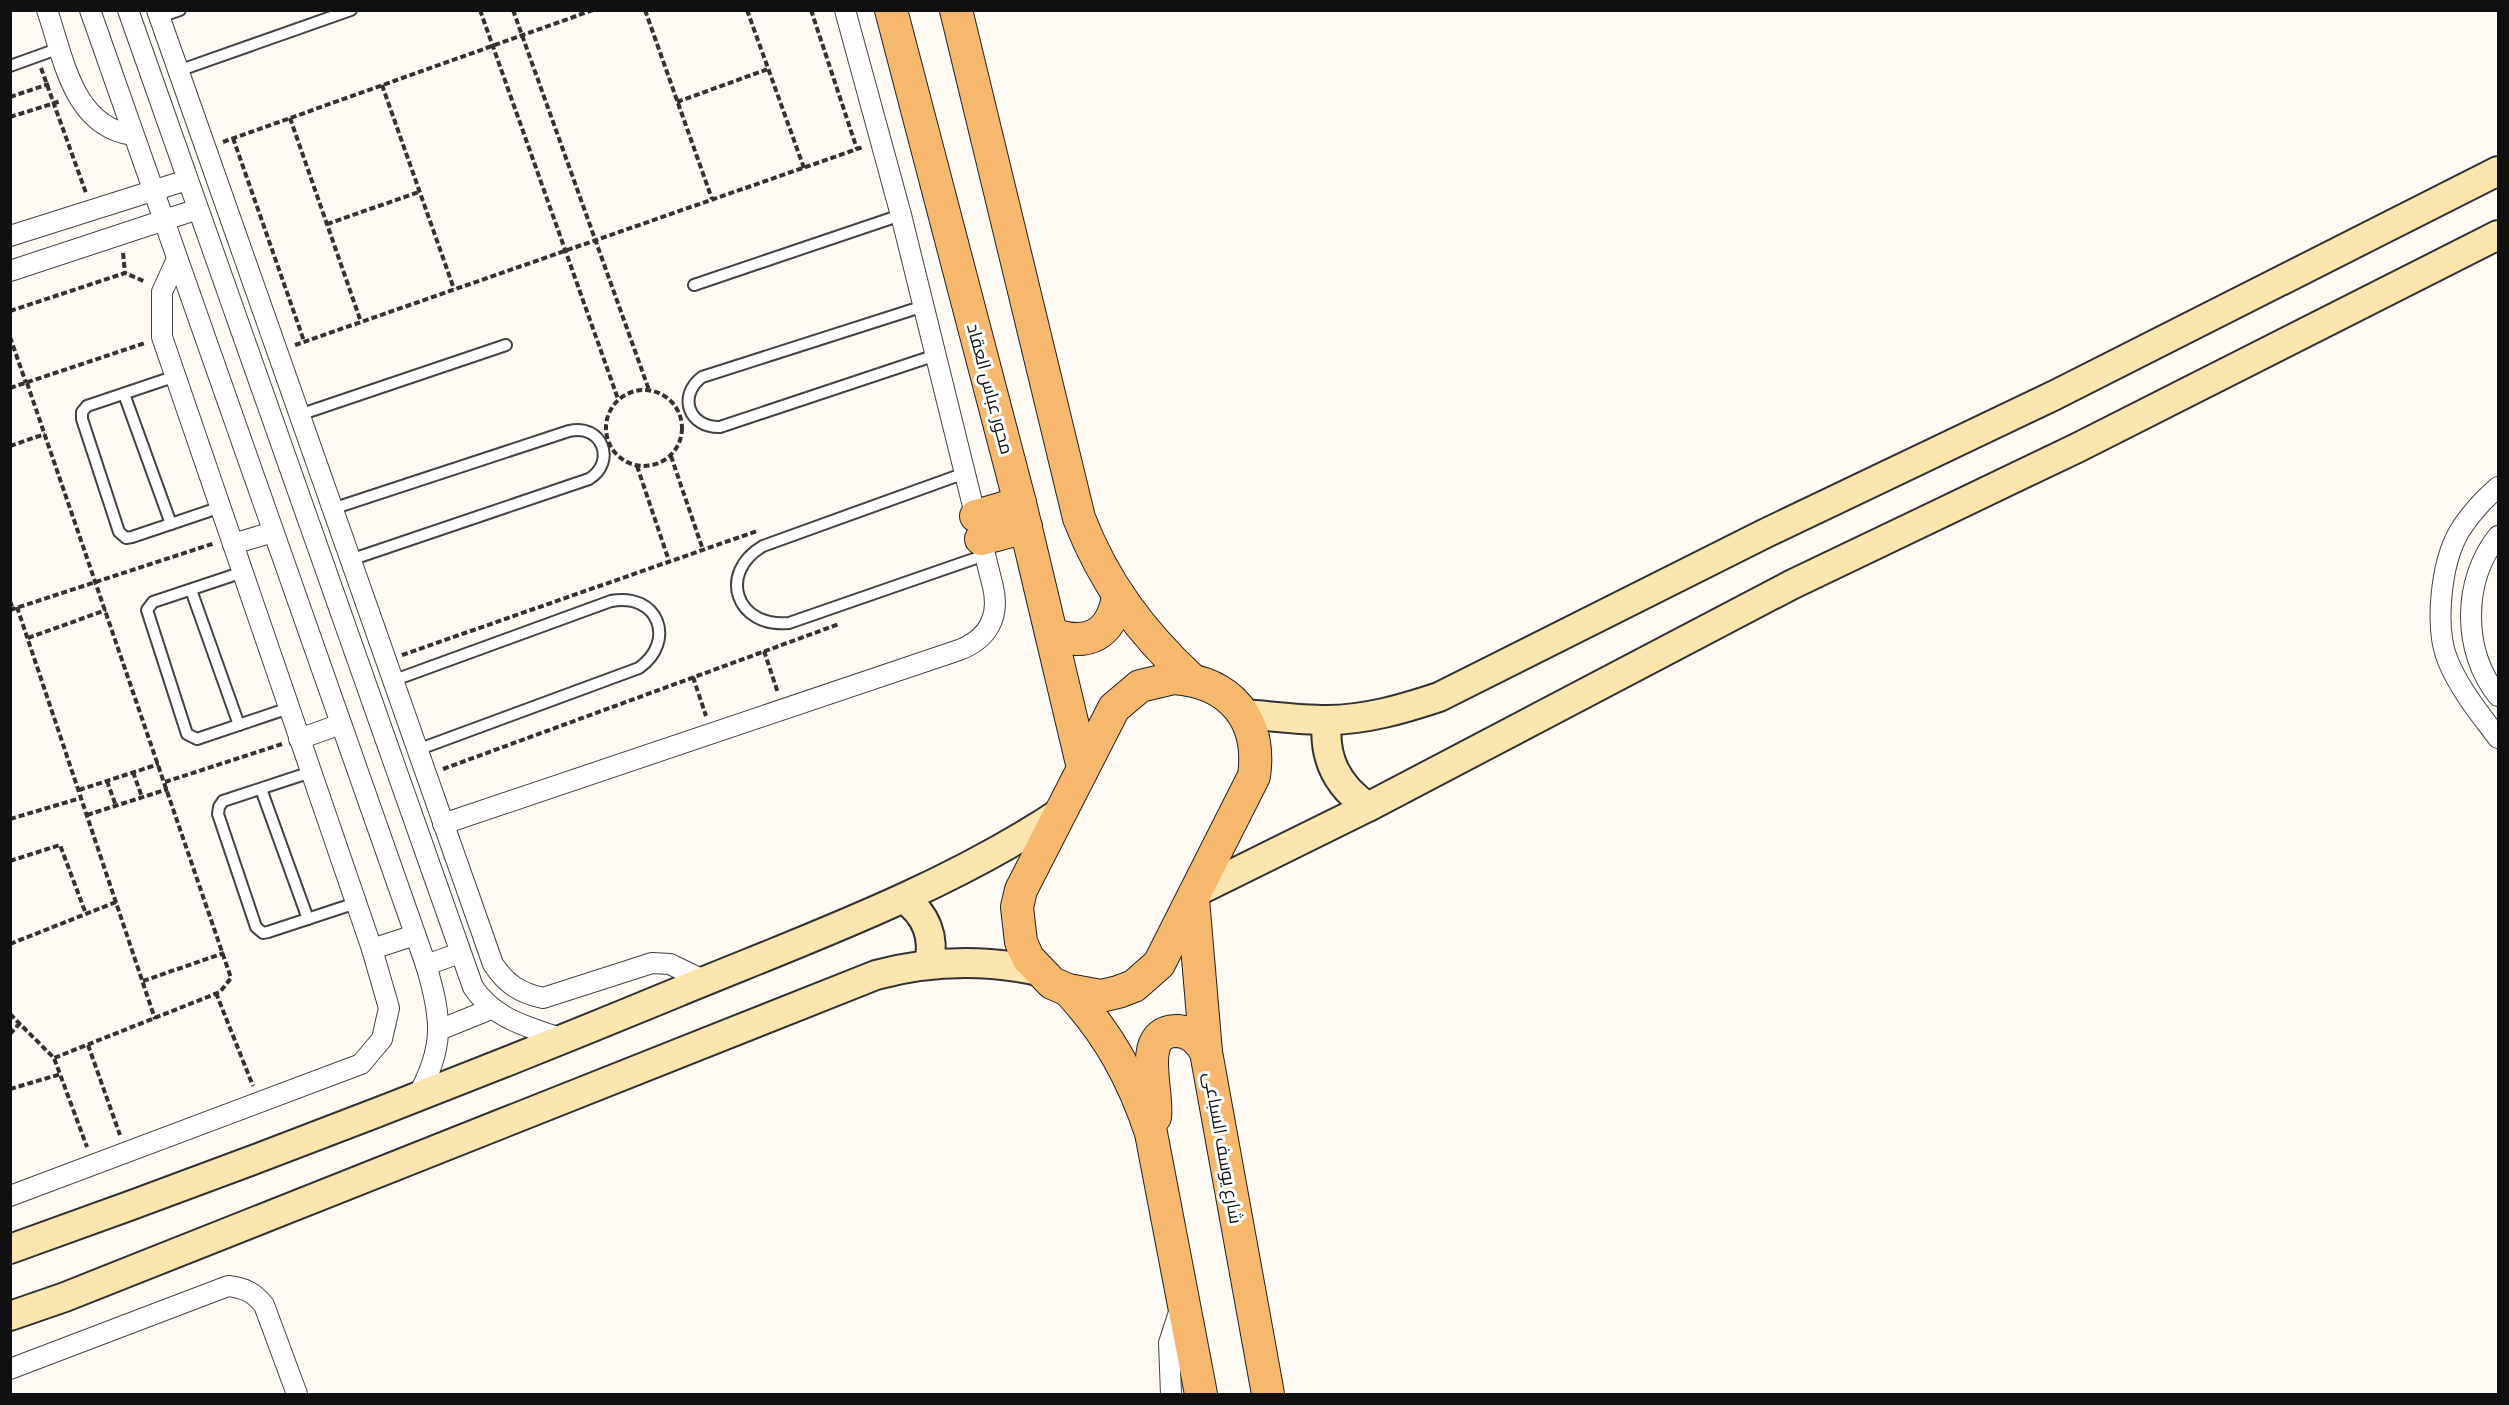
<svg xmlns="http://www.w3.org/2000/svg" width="2509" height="1405" viewBox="0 0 2509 1405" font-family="Bitter,Cairo,serif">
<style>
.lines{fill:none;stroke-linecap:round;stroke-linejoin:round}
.lane-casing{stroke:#434343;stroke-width:14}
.street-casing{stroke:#434343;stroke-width:22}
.secondary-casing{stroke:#323232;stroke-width:32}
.primary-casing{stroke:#212121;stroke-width:34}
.path{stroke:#323232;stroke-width:4;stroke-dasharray:6 3;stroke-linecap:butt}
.lane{stroke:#fff;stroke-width:10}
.street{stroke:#fff;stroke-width:20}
.secondary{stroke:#fde5af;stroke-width:28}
.primary{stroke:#f6b86c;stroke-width:32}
.labels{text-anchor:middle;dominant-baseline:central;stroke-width:6;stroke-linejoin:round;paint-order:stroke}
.street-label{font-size:18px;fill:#101010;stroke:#fff}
</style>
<rect width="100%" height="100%" fill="#fffaf3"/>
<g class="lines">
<defs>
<g id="lane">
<polyline points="160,17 180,10"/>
<polyline points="10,66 60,48"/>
<polyline points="178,71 351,10"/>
<polyline points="694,285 901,215"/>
<path d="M924,306l-222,71c-25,19 -13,51 18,50l216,-72"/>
<polyline points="176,376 87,406 82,412 82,419 119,532 126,538 132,537 221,507"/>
<polyline points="124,394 171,524"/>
<polyline points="299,415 506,345"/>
<path d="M965,473l-202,73c-46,27 -27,82 26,77l196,-68"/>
<path d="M332,509l237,-78c33,-8 48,31 20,48l-239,81"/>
<polyline points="243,572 153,602 147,610 187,734 197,739 289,708"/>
<polyline points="191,590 239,725"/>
<path d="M392,681l219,-80c47,-9 66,40 28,67l-222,82"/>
<polyline points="311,772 223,801 219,807 218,814 256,927 263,933 268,932 356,903"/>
<polyline points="261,789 308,919"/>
</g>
<g id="street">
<path d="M47,10c17,49 26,117 86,125"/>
<path d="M90,10l336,955c16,53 19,82 -9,132"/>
<path d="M128,10l345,977c21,32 55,40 90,52"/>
<path d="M157,10l336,954c13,20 27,29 50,34l109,-35 18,1 35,17"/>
<polyline points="10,236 187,180"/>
<polyline points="10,271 198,209"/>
<path d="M2498,487c-15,13 -28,27 -39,45 -18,31 -25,96 -11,129 12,29 32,53 50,77"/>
<path d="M2498,536c-36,45 -36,115 0,160"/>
<polyline points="233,544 273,532"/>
<polyline points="299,739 341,724"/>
<path d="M443,824l516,-174c29,-11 41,-33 34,-63l-92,-372 -56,-205"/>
<polyline points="372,949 415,935"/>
<polyline points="426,965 460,953"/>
<polyline points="439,1030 491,1009"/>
<polyline points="10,1196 361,1064 382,1039 389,1008 372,949 162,337 162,292 177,259"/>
<path d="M10,1369l218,-83c17,2 25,6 36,19l33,89"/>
<polyline points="1171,1394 1169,1343 1182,1303"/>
</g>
<g id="secondary">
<path d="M1244,714c27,2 55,6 83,6 38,0 76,-11 112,-23l325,-163 291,-139 443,-224"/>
<path d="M1327,720c-4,38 10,66 41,87"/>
<polyline points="1196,892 1368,807 1791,585 2077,448 2498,235"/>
<path d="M904,899c22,15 31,38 25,65"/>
<path d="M10,1249c225,-80 448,-166 668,-257 131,-54 265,-102 383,-180"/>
<path d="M10,1316l55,-19 811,-322c55,-15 107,-16 163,-4"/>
</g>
<g id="primary">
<polyline points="891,10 1020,503 1083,768"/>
<path d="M956,10l123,508c25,65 62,114 112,161"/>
<polyline points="976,516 1020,503"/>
<polyline points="981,539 1026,527"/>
<path d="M1052,634c36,13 59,1 66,-37"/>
<path d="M1174,678c56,4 88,41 80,98l-95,188 -25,22 -16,6 -17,4 -33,-6 -16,-7 -24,-25 -7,-16 -4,-35 4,-17 93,-182 26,-22z"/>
<polyline points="1193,899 1206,1052 1268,1394"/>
<path d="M1068,990c40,43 65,88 83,143l50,261"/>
<path d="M1155,1117c4,-26 -20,-87 23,-86 14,1 22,10 28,21"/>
</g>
</defs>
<use href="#lane" class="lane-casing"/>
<use href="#street" class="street-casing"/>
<use href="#secondary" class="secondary-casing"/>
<use href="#primary" class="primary-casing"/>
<g class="path">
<polyline points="480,10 618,399"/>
<polyline points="513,10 649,390"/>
<polyline points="645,10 712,199"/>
<polyline points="747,10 804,168"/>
<polyline points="811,10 857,149"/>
<polyline points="41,68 86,193"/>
<polyline points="382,85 454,289"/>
<polyline points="10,97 49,84"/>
<polyline points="677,102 768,69"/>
<polyline points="10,117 61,101"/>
<polyline points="290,118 361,322"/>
<polyline points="233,138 304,341"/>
<polyline points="223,142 593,10"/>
<polyline points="327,224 419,192"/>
<polyline points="123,253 125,273"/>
<polyline points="10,311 125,273 146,282"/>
<polyline points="10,337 26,383"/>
<polyline points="295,345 863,147"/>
<polyline points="27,383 231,978 220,992 54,1058"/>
<polyline points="10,388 145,343"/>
<circle cx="644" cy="428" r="38"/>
<polyline points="10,446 45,434"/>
<polyline points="671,456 703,550"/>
<polyline points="637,466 669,561"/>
<polyline points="10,601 13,609"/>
<polyline points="17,607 155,1019"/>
<polyline points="10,610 215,543"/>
<polyline points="28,638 106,610"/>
<polyline points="764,651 778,693"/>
<polyline points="402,655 757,531"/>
<polyline points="693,677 706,716"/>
<polyline points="443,769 839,624"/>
<polyline points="133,772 142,797"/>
<polyline points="107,781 116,806"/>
<polyline points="165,782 282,744"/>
<polyline points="79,790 159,764"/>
<polyline points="87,815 168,789"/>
<polyline points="10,819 81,798"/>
<polyline points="10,861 60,845 86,914"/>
<polyline points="10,944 116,902"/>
<polyline points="143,981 224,953"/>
<polyline points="216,993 253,1086"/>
<polyline points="10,1014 54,1058 87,1147"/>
<polyline points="10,1034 21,1022"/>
<polyline points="88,1045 120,1135"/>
<polyline points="10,1089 61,1074"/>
</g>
<use href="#lane" class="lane"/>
<use href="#street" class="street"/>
<use href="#secondary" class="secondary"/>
<use href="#primary" class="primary"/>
</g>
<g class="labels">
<g class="street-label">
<text transform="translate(990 389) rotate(75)">محور عباس العقاد</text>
<text transform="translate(1223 1148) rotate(80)">شارع يوسف السباعى</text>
</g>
</g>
<rect width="2509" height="1405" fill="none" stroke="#101010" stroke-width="24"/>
</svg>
